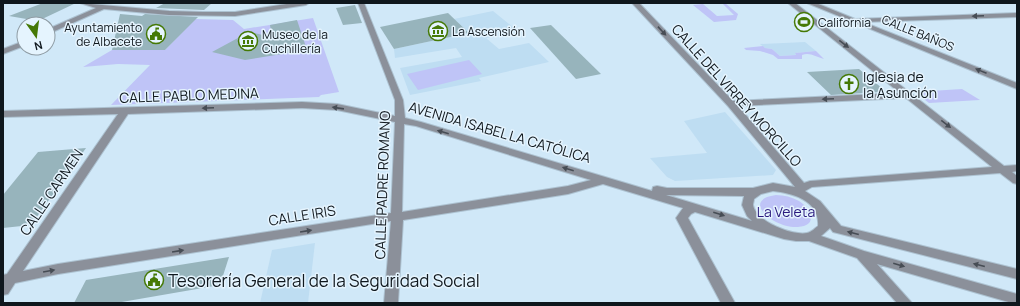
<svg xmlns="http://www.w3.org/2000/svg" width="1020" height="306" viewBox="0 0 1020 306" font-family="Manrope,sans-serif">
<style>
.built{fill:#beddf2}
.green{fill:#bfc4f7}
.building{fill:#97b4bc}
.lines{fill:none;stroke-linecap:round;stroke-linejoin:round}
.minor-casing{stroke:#adc2d1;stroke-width:2}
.minor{fill:#8b909a;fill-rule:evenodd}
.oneway{fill:#474d55}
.labels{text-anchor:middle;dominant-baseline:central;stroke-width:3;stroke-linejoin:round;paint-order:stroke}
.far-poi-label{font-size:12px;fill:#0f171d;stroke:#e5f4fe;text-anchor:start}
.far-street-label{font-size:12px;fill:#0f171d;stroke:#e5f4fe}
.poi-label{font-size:14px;fill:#0f171d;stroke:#e5f4fe;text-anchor:start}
.street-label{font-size:14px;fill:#0f171d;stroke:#e5f4fe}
.park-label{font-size:14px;fill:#2a197e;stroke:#e5f4fe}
.near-poi-label{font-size:17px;fill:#0f171d;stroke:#e5f4fe;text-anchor:start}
</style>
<rect width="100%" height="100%" fill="#d0e8f8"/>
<g class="built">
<polygon points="493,11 519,32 486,38 499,49 529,43 549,62 479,78 481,81 410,95 400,68 462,57 456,48 395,58 394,49 469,33 454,19"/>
<polygon points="805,42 816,51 795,53 796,55 780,56 772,49 765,48 760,44"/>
<polygon points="725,112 776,170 773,175 675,181 667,177 650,158 707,153 684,121"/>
<polygon points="315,243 308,303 260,303 272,250"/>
</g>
<g class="green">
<polygon points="722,3 725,3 738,14 736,20 714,22 693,5 703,4 717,16 734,15"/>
<polygon points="313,18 339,92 321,95 319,97 111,105 150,65 118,64 83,67 112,50 165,50 195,19 233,20 244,29"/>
<path d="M763,46l2,2 7,1 8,7 16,-1 -1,-2 21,-2 8,8c-8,-2 -14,-7 -22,-4v4h-24l-5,-4 -13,-4 -14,-1 -2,-2z"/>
<polygon points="469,60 482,74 418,90 407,74"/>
<polygon points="962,89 980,100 929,103 915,92"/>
<path d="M776,195c8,0 16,2 23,6 13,8 19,25 -1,26 -23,2 -59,-27 -22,-32z"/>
</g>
<g class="building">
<polygon points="43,3 76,3 38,21 9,16"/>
<polygon points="165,3 212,3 204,10 156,8"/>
<polygon points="355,5 362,23 343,25 336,8"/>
<polygon points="448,13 469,33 394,49 380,27"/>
<polygon points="120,14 142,16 145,14 198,17 165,50 112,50"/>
<polygon points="297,20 307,50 245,60 212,52 249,32 272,37 270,25"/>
<polygon points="551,25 601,74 576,79 530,28"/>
<polygon points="859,69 883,89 878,89 881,92 831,95 807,72"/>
<polygon points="86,148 31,225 3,228 3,195 38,152"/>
<polygon points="229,257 220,285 116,303 74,303 86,280"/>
</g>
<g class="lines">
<defs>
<g id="minor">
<polygon points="80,3 169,11 203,12 235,12 293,3 309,3 306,5 235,16 169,15 104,9 48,34 48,29 96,8"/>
<path d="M358,3h6l39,97 2,18 16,4 231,69 1,-4 4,-1 10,2h86l20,-5 22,4 -67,-81 -96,-103h7l94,98 167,-8 -112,-90h7l209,163 13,-1v6l-5,1 5,4v8l-4,-1 -13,-10 -188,14 -7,4 15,10 21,25 176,43v10l-180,-46 -4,-1 -3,-4 -9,8 43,15 153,43v9h-5l-135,-39 35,39h-15l-40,-45 -48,-17h-13l-12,-2 -89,-27 -4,2 -3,4 47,85h-14l-45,-85 7,-10 -80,-24 -35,10 -165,26 -5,83h-14l7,-82 -333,53 -43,9 -7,11 -5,1v-20l4,-1 111,-160 -115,3v-6l299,-9 35,2 58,12v-16zM906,98l86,69 -182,14 -6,2 -66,-77zM302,108l35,2 58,12 -4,91 -333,51 -35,7 105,-157zM404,124l12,2 175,54 -23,6 -166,26zM773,191c20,2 47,10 45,35 -3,2 -6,6 -11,7 -14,3 -51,-11 -54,-28 0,-2 1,-4 1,-6l7,-5zM666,195l78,1 -2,9 5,11 5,5z"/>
<polygon points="807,3 816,3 855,19 1017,13 1017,17 863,22 1017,83 1017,89"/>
<polygon points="24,41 24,46 3,54 3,49"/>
</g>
</defs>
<use href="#minor" class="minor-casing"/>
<use href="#minor" class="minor"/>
</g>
<defs><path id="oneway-solid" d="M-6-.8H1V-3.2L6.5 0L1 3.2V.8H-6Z"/></defs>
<g class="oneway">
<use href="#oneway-solid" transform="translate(978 16) rotate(178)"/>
<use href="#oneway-solid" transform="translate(662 31) rotate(47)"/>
<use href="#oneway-solid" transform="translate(844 44) rotate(38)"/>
<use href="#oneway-solid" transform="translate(981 71) rotate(-158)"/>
<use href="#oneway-solid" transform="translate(828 99) rotate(177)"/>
<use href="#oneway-solid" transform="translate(208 108) rotate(178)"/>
<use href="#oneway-solid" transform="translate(338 108) rotate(-172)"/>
<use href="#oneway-solid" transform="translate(946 124) rotate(38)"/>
<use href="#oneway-solid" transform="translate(443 132) rotate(-164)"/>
<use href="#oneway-solid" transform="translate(568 169) rotate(-163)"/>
<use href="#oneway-solid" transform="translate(719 214) rotate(17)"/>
<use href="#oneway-solid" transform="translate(306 231) rotate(-9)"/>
<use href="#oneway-solid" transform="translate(853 233) rotate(-166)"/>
<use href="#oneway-solid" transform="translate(178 251) rotate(-9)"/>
<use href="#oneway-solid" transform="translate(899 265) rotate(16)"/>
<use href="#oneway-solid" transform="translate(979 265) rotate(-166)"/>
<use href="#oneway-solid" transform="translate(49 271) rotate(-10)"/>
</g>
<defs>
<symbol id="stadium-ring" viewBox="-11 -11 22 22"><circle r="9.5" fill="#e5f4fe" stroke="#457906" stroke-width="1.5"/><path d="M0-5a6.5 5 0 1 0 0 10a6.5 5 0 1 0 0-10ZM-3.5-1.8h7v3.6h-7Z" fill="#457906"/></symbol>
<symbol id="museum-ring" viewBox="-11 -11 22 22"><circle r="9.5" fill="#e5f4fe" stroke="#457906" stroke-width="1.5"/><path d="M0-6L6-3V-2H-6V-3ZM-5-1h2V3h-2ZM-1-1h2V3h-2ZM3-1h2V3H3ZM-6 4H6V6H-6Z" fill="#457906"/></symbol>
<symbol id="civic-ring" viewBox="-11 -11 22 22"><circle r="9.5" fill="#e5f4fe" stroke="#457906" stroke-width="1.5"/><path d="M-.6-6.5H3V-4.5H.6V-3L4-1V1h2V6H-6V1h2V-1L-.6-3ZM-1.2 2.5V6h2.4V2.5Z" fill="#457906"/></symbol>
<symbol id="church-ring" viewBox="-11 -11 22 22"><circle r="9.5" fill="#e5f4fe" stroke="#457906" stroke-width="1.5"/><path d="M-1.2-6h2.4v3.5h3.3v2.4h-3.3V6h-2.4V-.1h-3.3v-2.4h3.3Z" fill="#457906"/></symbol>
</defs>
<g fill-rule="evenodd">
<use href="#stadium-ring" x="793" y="11" width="22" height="22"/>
<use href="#museum-ring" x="427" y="20" width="22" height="22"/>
<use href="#civic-ring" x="145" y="23" width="22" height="22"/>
<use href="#museum-ring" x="237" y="30" width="22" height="22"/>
<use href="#church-ring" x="838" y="73" width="22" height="22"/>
<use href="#civic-ring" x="143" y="269" width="22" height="22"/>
</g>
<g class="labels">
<g class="far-poi-label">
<text x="818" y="22">California</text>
<text x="142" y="27" text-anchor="end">Ayuntamiento<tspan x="142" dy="14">de Albacete</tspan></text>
<text x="452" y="31">La Ascensión</text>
<text x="262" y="34">Museo de la<tspan x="262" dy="14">Cuchillería</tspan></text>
</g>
<g class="far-street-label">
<text transform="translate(918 33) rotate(22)">CALLE BAÑOS</text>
</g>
<g class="poi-label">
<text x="863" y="76">Iglesia de<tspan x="863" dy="16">la Asunción</tspan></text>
</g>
<g class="street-label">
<text transform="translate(189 95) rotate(-2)">CALLE PABLO MEDINA</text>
<text transform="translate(737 95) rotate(48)">CALLE DEL VIRREY MORCILLO</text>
<text transform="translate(500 132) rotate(16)">AVENIDA ISABEL LA CATÓLICA</text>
<text transform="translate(382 185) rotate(-88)">CALLE PADRE ROMANO</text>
<text transform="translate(51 192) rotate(-56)">CALLE CARMEN</text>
<text transform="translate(302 215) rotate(-9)">CALLE IRIS</text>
</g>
<g class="park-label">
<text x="786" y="211">La Veleta</text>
</g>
<g class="near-poi-label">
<text x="168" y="280">Tesorería General de la Seguridad Social</text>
</g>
</g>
<rect width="1020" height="306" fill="none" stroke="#0f171d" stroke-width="8"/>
<g transform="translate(36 36) rotate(166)"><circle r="19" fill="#e5f4fe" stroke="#8f9ca4"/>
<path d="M0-3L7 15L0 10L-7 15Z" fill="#457906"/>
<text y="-6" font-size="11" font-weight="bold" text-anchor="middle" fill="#0f171d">N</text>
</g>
</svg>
